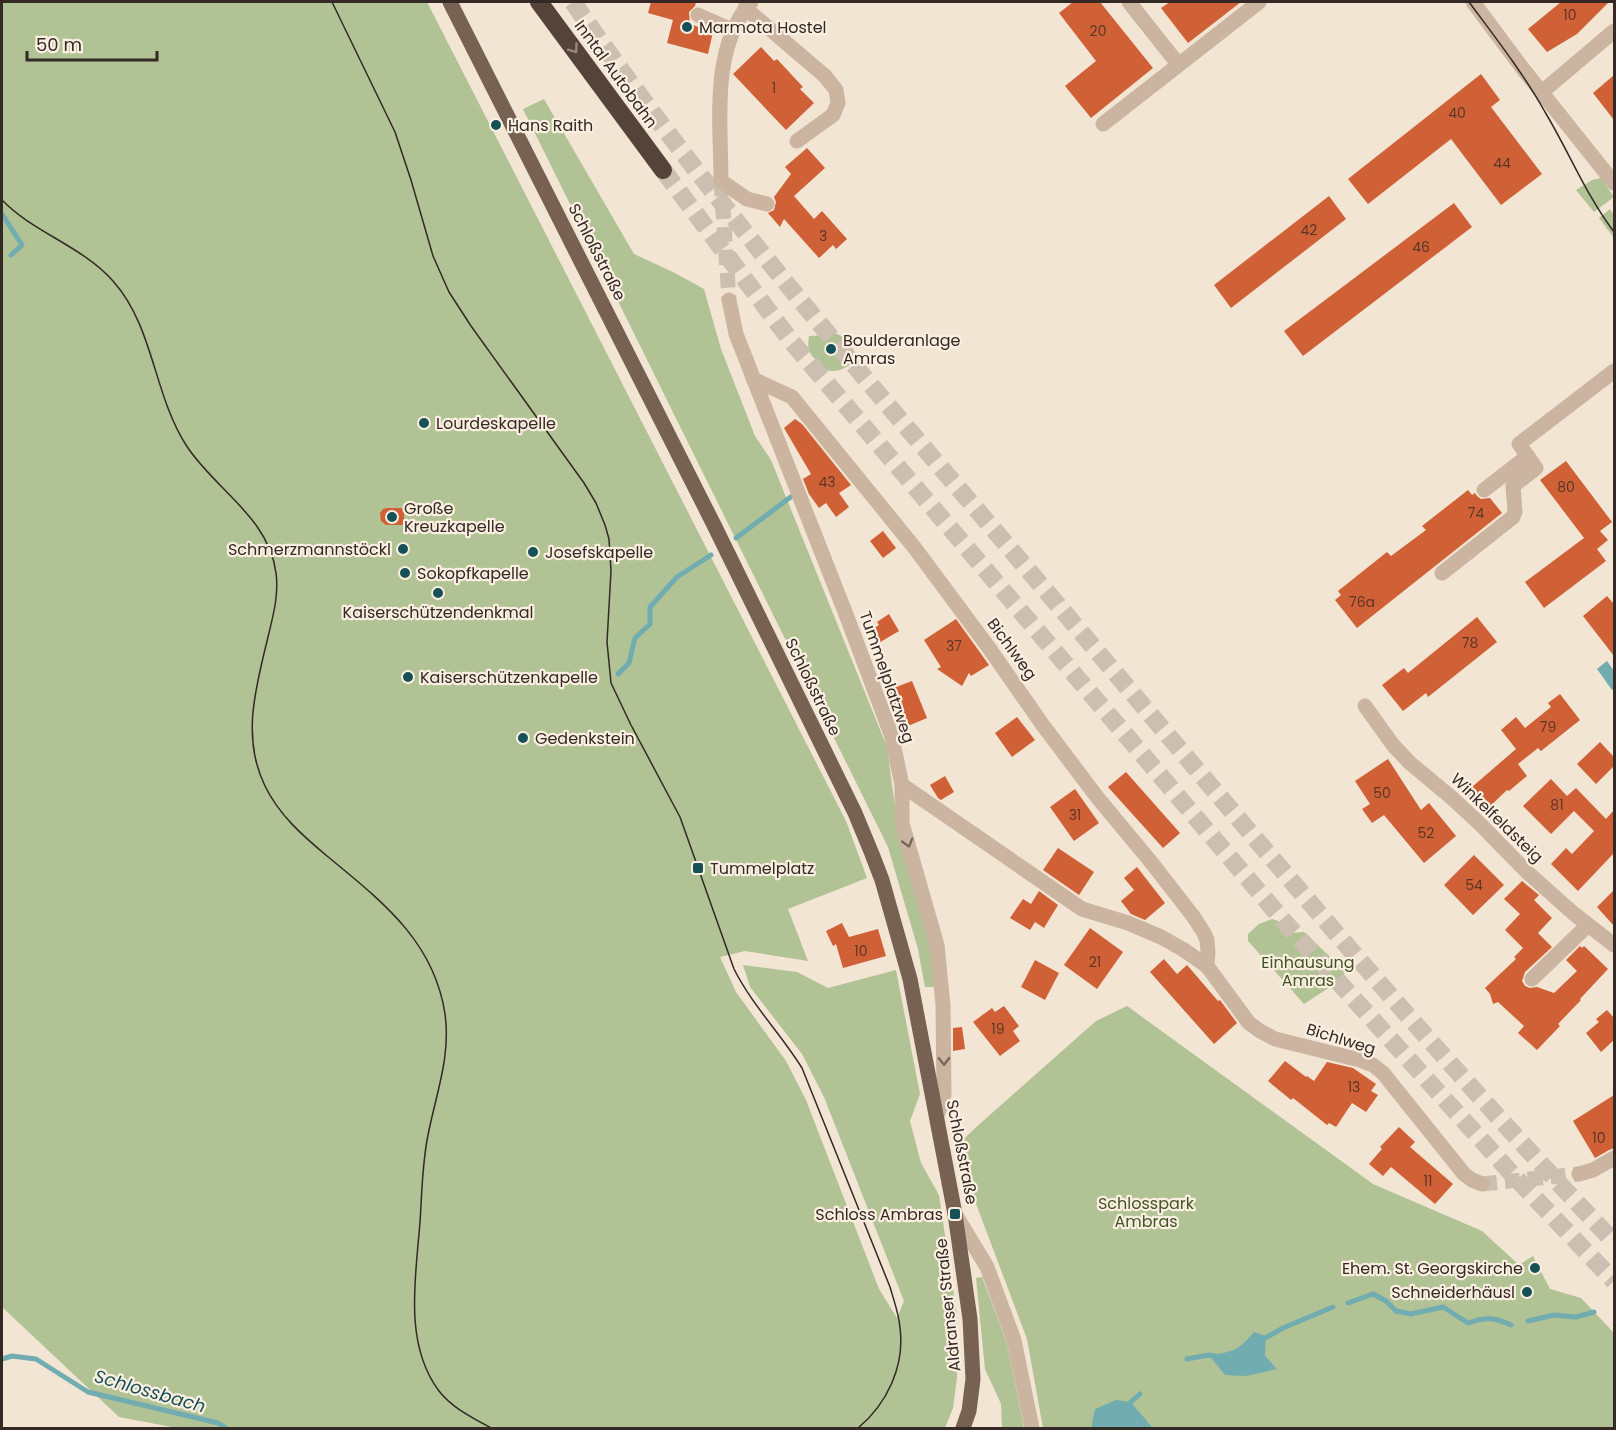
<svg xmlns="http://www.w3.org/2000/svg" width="1616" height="1430" viewBox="0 0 1616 1430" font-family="Poppins,sans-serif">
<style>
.green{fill:#b1c294;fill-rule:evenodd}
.water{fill:#71acb1}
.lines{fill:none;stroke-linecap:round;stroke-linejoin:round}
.stream{stroke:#71acb1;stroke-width:5}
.building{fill:#d06035}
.minor-tunnel{stroke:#ccbfb1;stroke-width:15;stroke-dasharray:15 8;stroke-linecap:butt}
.highway-tunnel{stroke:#ccbfb1;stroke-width:18;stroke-dasharray:18 9;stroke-linecap:butt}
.minor{stroke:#cbb5a0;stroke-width:15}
.major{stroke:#776153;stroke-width:15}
.highway{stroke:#55433a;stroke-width:18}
.tram{stroke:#342924;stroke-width:1.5}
.oneway{stroke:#97887c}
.oneway2{stroke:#78685c}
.poi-dot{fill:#175158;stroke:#faefe0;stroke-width:2}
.labels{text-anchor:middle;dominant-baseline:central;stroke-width:4.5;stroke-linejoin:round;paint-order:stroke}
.number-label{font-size:14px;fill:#5b3728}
.poi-label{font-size:16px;fill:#342924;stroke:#faefe0;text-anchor:start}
.street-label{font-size:16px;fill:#342924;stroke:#faefe0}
.park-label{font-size:16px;fill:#415426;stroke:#faefe0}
.water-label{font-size:18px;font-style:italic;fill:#175158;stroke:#faefe0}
</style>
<rect width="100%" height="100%" fill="#f2e5d4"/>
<g class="green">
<polygon points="2,2 427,2 846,821 867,878 788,909 808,961 745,951 720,957 736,992 786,1061 806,1100 879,1289 897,1318 904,1301 824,1097 802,1054 750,987 743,965 797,972 828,988 896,970 920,1094 910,1121 921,1163 939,1195 957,1316 957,1377 953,1408 945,1428 177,1428 119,1417 2,1307"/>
<polygon points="544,99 634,254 673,272 704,289 721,349 755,436 771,460 887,747 897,822 930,942 934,987 925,987 918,949 888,847 523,109"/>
<polygon points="1601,178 1614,197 1594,212 1576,190 1592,180"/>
<polygon points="1610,209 1614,215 1614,238 1599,218"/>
<path d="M832,332c13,4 22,13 24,27 -7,8 -20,16 -31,10 -3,-1 -5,-4 -7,-7 -9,-8 -11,-13 -9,-26l15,-1z"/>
<path d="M1272,919c10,2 12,8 18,14l14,-1 42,40 -19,17 -23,15 -56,-63v-7l11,-10z"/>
<path d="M1127,1006l246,178 109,47 37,34 14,-9 17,33 31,9 33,35v95h-461l-22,-26 -35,8 -5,18h-48l-16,-89 -72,-191 19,-19 122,-108zM1242,1346l23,9 11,13 -49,-15z"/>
<polygon points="982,1277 1007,1343 1024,1428 1002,1428 1001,1404 985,1369 976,1278"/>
</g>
<g class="water">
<polygon points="1607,661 1614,671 1614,688 1612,690 1597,669"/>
<path d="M1254,1332l12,4 -1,19 12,14 -31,7 -21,-1 -16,-20c24,-3 30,-5 45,-23z"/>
<polygon points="1116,1400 1131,1402 1153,1428 1091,1428 1095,1409"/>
</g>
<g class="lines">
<g class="stream">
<polyline points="2,214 22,245 11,255"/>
<polyline points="736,538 792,496"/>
<polyline points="618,674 629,663 635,638 650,624 650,607 677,577 711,555"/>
<path d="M1348,1303l25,-9 13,7 10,10 15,3 32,-7 25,16c18,-6 26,-6 43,2"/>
<polyline points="1528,1321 1554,1315 1576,1317 1594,1312"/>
<polyline points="1260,1341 1283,1328 1333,1307"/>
<polyline points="2,1359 12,1356 36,1359 88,1392 218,1423 226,1428"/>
<polyline points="1187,1359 1209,1355 1215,1356"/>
<polyline points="1128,1408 1131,1402 1140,1394"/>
</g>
</g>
<g class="building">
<polygon points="651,2 696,2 695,6 689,12 690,24 713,32 708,54 667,43 673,20 648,13"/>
<polygon points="1073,2 1100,2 1153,68 1091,118 1065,86 1096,61 1059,13"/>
<polygon points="1170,2 1241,2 1188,43 1161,8"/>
<polygon points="1561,2 1609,2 1577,34 1547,52 1528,29"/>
<polygon points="761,47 774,61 777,59 803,87 800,89 814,103 786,130 733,74"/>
<polygon points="1481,74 1500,100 1491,107 1542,174 1501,205 1451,139 1368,204 1348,179"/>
<polygon points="1614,75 1614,120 1593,93"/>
<polygon points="807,148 825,168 794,196 814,219 822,211 847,239 836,249 833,245 819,258 784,219 780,227 768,213 774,210 776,202 774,197 791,174 785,167"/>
<polygon points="1329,196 1346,219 1231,308 1214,285"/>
<polygon points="1454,203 1472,227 1303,356 1284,331"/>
<polygon points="795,419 802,424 851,485 839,493 849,507 836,517 826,503 819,508 809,494 803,479 811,474 784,428"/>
<polygon points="1566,461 1612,522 1600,531 1608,540 1597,549 1606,561 1544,608 1525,582 1584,538 1540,480"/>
<polygon points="1468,490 1472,495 1475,493 1477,496 1481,499 1490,498 1502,513 1357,628 1335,600 1341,595 1338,591 1387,552 1391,556 1426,530 1422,526"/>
<polygon points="387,508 404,508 404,525 386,525 381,521 380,513 383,509"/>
<polygon points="883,531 896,548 883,558 870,541"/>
<polygon points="1607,596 1614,604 1614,656 1583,616"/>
<polygon points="889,614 899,631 877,644 869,631 879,625 877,622"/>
<polygon points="1477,617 1497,642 1428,697 1426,693 1403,711 1382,685 1404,668 1408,673"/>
<polygon points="956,619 989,665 971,676 969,673 962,686 937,669 941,667 924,640"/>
<polygon points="912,681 927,718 903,728 888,690"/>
<polygon points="1560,694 1580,720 1541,751 1538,748 1518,764 1527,776 1509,791 1507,790 1484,812 1465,793 1516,749 1501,730 1516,717 1525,728 1551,707 1548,703"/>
<polygon points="1017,717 1035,740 1012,757 995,733"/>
<polygon points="1600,742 1614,757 1614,766 1596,784 1577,764"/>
<polygon points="1388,759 1421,810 1429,803 1456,836 1424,863 1384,815 1372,823 1362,809 1370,804 1355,781"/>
<polygon points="1126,772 1180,833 1163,848 1108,787"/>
<polygon points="945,776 954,792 941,800 938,798 930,785"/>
<polygon points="1551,779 1567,796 1576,788 1606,819 1614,810 1614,853 1578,891 1551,864 1566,848 1572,854 1594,831 1574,811 1551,834 1523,806"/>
<polygon points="1075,789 1099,823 1074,841 1050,807"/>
<polygon points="1058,848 1094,872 1079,895 1043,870"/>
<polygon points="1474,855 1504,885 1473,915 1444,885"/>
<polygon points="1137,867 1165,903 1145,920 1131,914 1121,901 1134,890 1124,878"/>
<polygon points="1522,881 1539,895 1534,900 1552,918 1538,933 1552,947 1525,972 1522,981 1525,986 1530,988 1537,987 1554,993 1577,971 1566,960 1580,946 1582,948 1584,946 1608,969 1580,999 1581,1000 1558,1024 1560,1026 1537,1050 1518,1033 1524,1026 1498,1002 1493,1004 1490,994 1485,988 1516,959 1514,957 1523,948 1505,930 1520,914 1504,899"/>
<polygon points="1614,890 1614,926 1597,907"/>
<polygon points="1039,891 1058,905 1044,928 1035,922 1030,930 1010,918 1023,899 1031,904"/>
<polygon points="842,923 849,937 878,929 886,956 843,968 836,944 833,946 826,931"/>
<polygon points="1090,928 1123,952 1097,989 1064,965"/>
<polygon points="1164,959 1177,974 1187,965 1218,1001 1220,1000 1237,1023 1214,1044 1150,972"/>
<polygon points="1035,960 1059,973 1045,1000 1021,987"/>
<polygon points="1004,1006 1019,1026 1013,1031 1020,1041 1000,1056 973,1022 992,1008 995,1012"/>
<polygon points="1607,1010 1614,1018 1614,1040 1601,1052 1586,1033 1599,1022 1596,1019"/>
<polygon points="962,1027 965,1049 953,1051 953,1028"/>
<polygon points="1285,1061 1306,1077 1307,1076 1314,1081 1327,1062 1353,1068 1376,1084 1371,1091 1378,1095 1366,1112 1352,1103 1336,1127 1329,1123 1327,1125 1293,1098 1291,1100 1268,1081"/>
<polygon points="1614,1095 1614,1148 1609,1150 1595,1158 1573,1121"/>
<polygon points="1399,1127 1415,1142 1410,1147 1453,1184 1435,1204 1391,1167 1383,1176 1369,1164 1382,1149 1380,1147"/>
</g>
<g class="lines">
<g class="minor-tunnel">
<polyline points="721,181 729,300"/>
<polyline points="1482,1184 1579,1174"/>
</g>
<g class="highway-tunnel">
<path d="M573,2c146,212 318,406 484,602 182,215 363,434 557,638"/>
<polyline points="663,170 791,341 1288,926 1513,1175 1614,1281"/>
</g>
<g class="minor">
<path d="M751,2c-41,47 -30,121 -30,179l26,18 20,5"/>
<polyline points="1129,2 1178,64"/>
<polyline points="1473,2 1523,69 1614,183"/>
<polyline points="745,8 825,76 836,90 838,103 833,115 797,141"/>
<polyline points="698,15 732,30"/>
<polyline points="1542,92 1614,31"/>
<polyline points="1103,124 1259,2"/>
<polyline points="729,300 736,334 847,617 891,734 902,785 902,823 937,945 943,1005 944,1095 937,1116"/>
<polyline points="753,379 792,397 914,547 989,648 1042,724 1097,797 1151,862 1193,916 1204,933 1207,940 1208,952 1207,966"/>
<polyline points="1484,490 1528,456"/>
<polyline points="1442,573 1513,517 1515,512 1513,486 1536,468 1519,444 1614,371"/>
<polyline points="1365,706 1393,745 1410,763 1452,798 1480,824 1527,872 1573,913 1614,945"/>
<polyline points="902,785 1082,909 1128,923 1161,937 1184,950 1207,966 1249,1023 1260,1031 1275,1039 1360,1060 1373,1065 1383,1073 1464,1174 1472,1180 1482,1184"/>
<polyline points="1532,979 1588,925"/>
<polyline points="1579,1174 1593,1170 1614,1158"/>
<polyline points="955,1214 987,1267 1014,1340 1032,1428"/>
</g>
<polyline class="major" points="450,2 714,525 855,813 872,854 882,880 910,979 955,1214 970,1319 973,1379 969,1411 963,1428"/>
<polyline class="highway" points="539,2 663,170"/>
<g class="tram">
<path d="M332,2l63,130 16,48 22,76 16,36 22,34 113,157 12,20 9,22 4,14 2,32 -4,71 4,41 20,42 49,92 54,152c18,36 47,65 68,99l88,219c4,14 9,27 10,41 5,38 -13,76 -42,100"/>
<path d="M1469,2c26,35 54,71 76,110 24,40 41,83 69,120"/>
<path d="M2,200c32,33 80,46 111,81 41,46 40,112 73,164 28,44 83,72 90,128 3,22 -3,43 -8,64 -12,50 -27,100 -3,149 14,29 38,50 62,70 53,44 107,84 118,158 6,42 -9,80 -17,121 -6,29 -6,58 -8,87 -4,54 -17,121 19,169 13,17 34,27 52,37"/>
</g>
</g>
<defs><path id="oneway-chevron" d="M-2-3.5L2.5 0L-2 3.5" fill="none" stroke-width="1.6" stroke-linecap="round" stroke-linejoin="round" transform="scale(1.5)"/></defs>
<use class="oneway" href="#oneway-chevron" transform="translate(574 49) rotate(54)"/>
<g class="oneway2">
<use href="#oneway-chevron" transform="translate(908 843) rotate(74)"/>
<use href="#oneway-chevron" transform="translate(944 1061) rotate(89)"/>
</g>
<g class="poi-dot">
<circle cx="687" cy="27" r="6"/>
<circle cx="496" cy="125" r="6"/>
<circle cx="831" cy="349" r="6"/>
<circle cx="424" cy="423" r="6"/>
<circle cx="392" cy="517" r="6"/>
<circle cx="403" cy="549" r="6"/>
<circle cx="533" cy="552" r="6"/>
<circle cx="405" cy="573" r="6"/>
<circle cx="438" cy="593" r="6"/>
<circle cx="408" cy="677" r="6"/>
<circle cx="523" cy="738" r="6"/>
<rect x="692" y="862" width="12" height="12" rx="3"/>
<rect x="949" y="1208" width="12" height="12" rx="3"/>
<circle cx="1535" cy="1268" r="6"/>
<circle cx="1527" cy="1292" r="6"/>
</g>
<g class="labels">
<g class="number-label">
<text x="1570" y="15">10</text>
<text x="1098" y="31">20</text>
<text x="774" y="88">1</text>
<text x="1457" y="113">40</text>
<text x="1502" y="163">44</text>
<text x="1309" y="230">42</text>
<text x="823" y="236">3</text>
<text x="1421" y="247">46</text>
<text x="827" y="482">43</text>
<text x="1566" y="487">80</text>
<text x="1476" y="513">74</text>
<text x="1362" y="602">76a</text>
<text x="1470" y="643">78</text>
<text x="954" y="646">37</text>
<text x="1548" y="727">79</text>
<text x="1382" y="793">50</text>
<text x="1557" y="805">81</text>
<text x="1075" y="815">31</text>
<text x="1426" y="833">52</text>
<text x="1474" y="885">54</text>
<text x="861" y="951">10</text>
<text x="1095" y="962">21</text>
<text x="998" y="1029">19</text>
<text x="1354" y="1087">13</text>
<text x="1599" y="1138">10</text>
<text x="1428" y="1181">11</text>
</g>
<g class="poi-label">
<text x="699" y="27">Marmota Hostel</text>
<text x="508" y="125">Hans Raith</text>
<text x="843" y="340">Boulderanlage<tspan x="843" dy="18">Amras</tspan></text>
<text x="436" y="423">Lourdeskapelle</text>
<text x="404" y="508">Große<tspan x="404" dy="18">Kreuzkapelle</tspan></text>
<text x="391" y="549" text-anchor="end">Schmerzmannstöckl</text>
<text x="545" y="552">Josefskapelle</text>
<text x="417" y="573">Sokopfkapelle</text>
<text x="438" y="612" text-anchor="middle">Kaiserschützendenkmal</text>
<text x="420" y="677">Kaiserschützenkapelle</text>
<text x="535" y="738">Gedenkstein</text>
<text x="710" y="868">Tummelplatz</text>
<text x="943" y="1214" text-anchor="end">Schloss Ambras</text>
<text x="1523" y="1268" text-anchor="end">Ehem. St. Georgskirche</text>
<text x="1515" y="1292" text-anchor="end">Schneiderhäusl</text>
</g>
<g class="street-label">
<text transform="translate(616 74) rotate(54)">Inntal Autobahn</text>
<text transform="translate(597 252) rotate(63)">Schloßstraße</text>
<text transform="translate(1012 649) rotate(54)">Bichlweg</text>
<text transform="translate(887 677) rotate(71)">Tummelplatzweg</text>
<text transform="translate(813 687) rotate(64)">Schloßstraße</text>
<text transform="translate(1497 818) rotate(44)">Winkelfeldsteig</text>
<text transform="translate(1341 1039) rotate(17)">Bichlweg</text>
<text transform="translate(962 1152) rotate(79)">Schloßstraße</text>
<text transform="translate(948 1305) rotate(-96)">Aldranser Straße</text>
</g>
<g class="park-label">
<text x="1308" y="962">Einhausung<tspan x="1308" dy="18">Amras</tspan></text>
<text x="1146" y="1203">Schlosspark<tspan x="1146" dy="18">Ambras</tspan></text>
</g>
<g class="water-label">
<text transform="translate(150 1391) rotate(16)">Schlossbach</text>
</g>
</g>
<rect width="1616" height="1430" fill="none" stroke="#342924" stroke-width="6"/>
<path d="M27 51v9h130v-9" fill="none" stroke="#342924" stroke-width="3"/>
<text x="36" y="51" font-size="18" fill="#342924" stroke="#faefe0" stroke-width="4.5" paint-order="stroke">50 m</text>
</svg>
